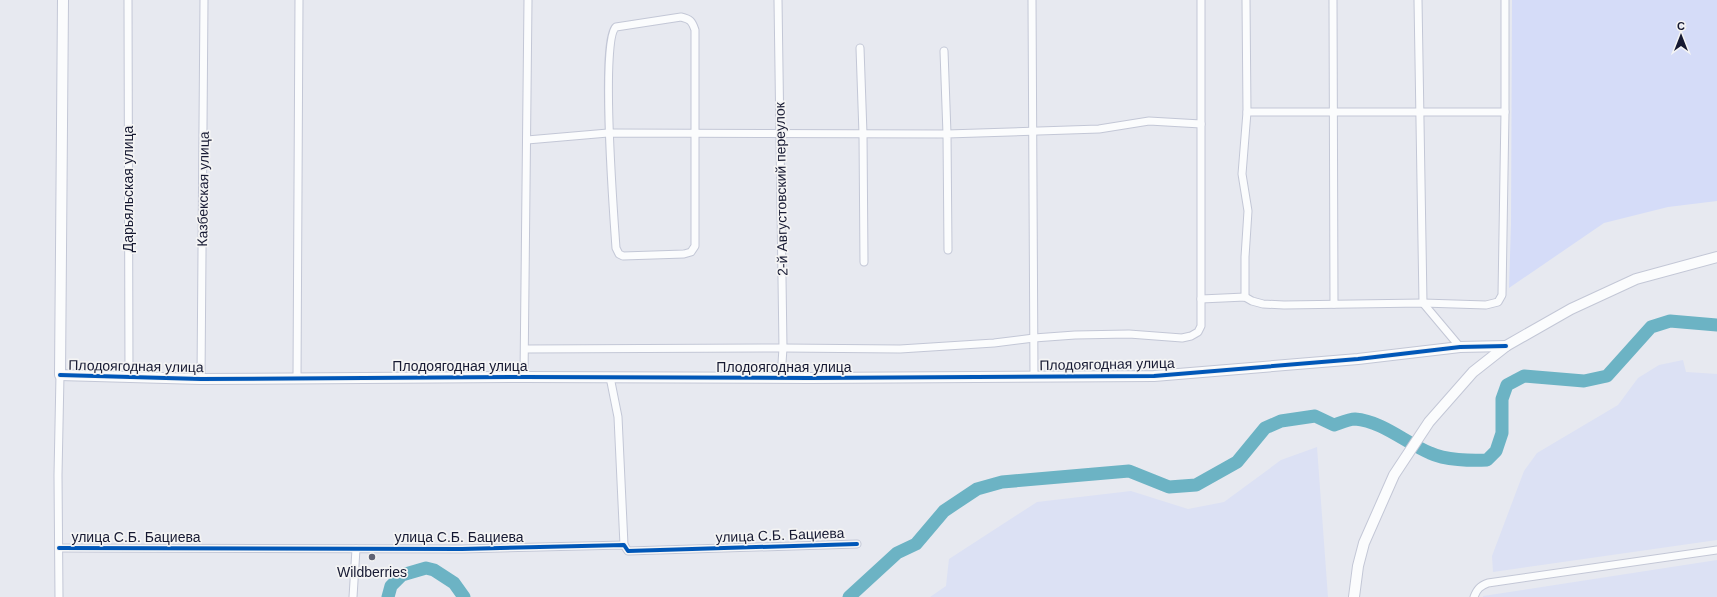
<svg xmlns="http://www.w3.org/2000/svg" width="1717" height="597" viewBox="0 0 1717 597" font-family="Arial,sans-serif">
<style>
.built{fill:#dce1f4}
.green{fill:#d5dcf8}
.lines{fill:none;stroke-linecap:round;stroke-linejoin:round}
.river{stroke:#6cb3c4;stroke-width:13}
.street-casing{stroke:#c3c7d6;stroke-width:9}
.secondary-casing{stroke:#c3c7d6;stroke-width:12}
.street{stroke:#fbfcfd;stroke-width:7}
.secondary{stroke:#fbfcfd;stroke-width:10}
.cycleway-casing{stroke:#f4f4f4;stroke-width:6}
.cycleway{stroke:#0057b8;stroke-width:4}
.poi-dot{fill:#5f6274;stroke:#f4f4f4;stroke-width:1.5}
.labels{text-anchor:middle;dominant-baseline:central;stroke-width:3.5;stroke-linejoin:round;paint-order:stroke}
.street-label{font-size:14px;fill:#161932;stroke:#f4f4f4}
.poi-label{font-size:14px;fill:#161932;stroke:#f4f4f4}
</style>
<rect width="100%" height="100%" fill="#e7e9f0"/>
<g class="built">
<polygon points="1683,360 1686,372 1717,374 1717,540 1493,572 1492,556 1524,471 1537,453 1618,405 1638,378 1659,365"/>
<polygon points="1317,447 1328,597 930,597 946,586 949,559 1037,502 1131,491 1188,509 1224,502 1281,460"/>
<polygon points="1717,560 1717,597 1483,597 1483,596"/>
</g>
<polygon class="green" points="1512,0 1717,0 1717,201 1668,207 1604,223 1509,288 1511,224"/>
<g class="lines">
<g class="river">
<polyline points="388,597 391,586 402,575 426,568 434,570 454,583 464,597"/>
<path d="M849,597l48,-44 19,-9 28,-33 33,-22 25,-7 127,-11 40,16 27,-2 41,-23 28,-34 16,-7 34,-5 19,9c6,-2 15,-6 21,-6 27,2 51,24 75,34 15,7 41,8 57,7l9,-9 6,-18v-34l5,-14 17,-9 60,5 23,-5 44,-49 19,-6 47,4"/>
</g>
<defs>
<g id="street">
<polyline points="128,0 129,378"/>
<polyline points="778,0 783,348 781,378"/>
<polyline points="1032,0 1034,377"/>
<polyline points="1333,0 1334,304"/>
<polyline points="1418,0 1423,303 1460,347"/>
<path d="M681,17c9,2 11,4 14,13v216l-4,6 -7,2 -61,2 -4,-2 -3,-6c-2,-29 -16,-210 0,-221z"/>
<polyline points="860,48 863,134 864,262"/>
<polyline points="1247,112 1505,112"/>
<polyline points="527,140 608,133 947,134 944,51"/>
<polyline points="948,250 947,134 1099,129 1149,121 1201,124"/>
<polyline points="1245,297 1245,257 1248,211 1242,174 1247,112 1246,0"/>
<polyline points="1201,299 1245,297 1252,301 1263,304 1284,305 1423,303 1486,305 1498,302 1502,295 1505,112 1505,0"/>
<polyline points="525,349 783,348 900,349 994,343 1034,338 1075,335 1129,334 1182,338 1191,336 1198,332 1201,326 1201,0"/>
<polyline points="524,377 528,0"/>
<polyline points="610,377 618,417 624,545"/>
<polyline points="297,378 299,0"/>
<polyline points="201,379 204,0"/>
<polyline points="59,548 462,549 624,545 628,551 857,544"/>
<polyline points="59,597 58,475 60,375"/>
<polyline points="353,597 356,549"/>
<path d="M1474,597c3,-8 6,-11 14,-14l229,-33"/>
</g>
<g id="secondary">
<polyline points="63,0 60,375 201,379 524,377 809,378 1154,376 1358,359 1460,347 1506,346"/>
<polyline points="1354,597 1358,566 1364,543 1394,475 1429,422 1473,372 1506,346 1571,309 1636,279 1717,257"/>
</g>
</defs>
<use href="#street" class="street-casing"/>
<use href="#secondary" class="secondary-casing"/>
<use href="#street" class="street"/>
<use href="#secondary" class="secondary"/>
<defs>
<g id="cycleway">
<polyline points="60,375 201,379 524,377 809,378 1154,376 1358,359 1460,347 1506,346"/>
<polyline points="59,548 462,549 624,545 628,551 857,544"/>
</g>
</defs>
<use href="#cycleway" class="cycleway-casing"/>
<use href="#cycleway" class="cycleway"/>
</g>
<circle class="poi-dot" cx="372" cy="557" r="4"/>
<g class="labels">
<g class="street-label">
<text transform="translate(128 189) rotate(-90)">Дарьяльская улица</text>
<text transform="translate(203 189) rotate(-89)">Казбекская улица</text>
<text transform="translate(781 189) rotate(-91)">2-й Августовский переулок</text>
<text transform="translate(1107 364) rotate(-1)">Плодоягодная улица</text>
<text transform="translate(136 366) rotate(1)">Плодоягодная улица</text>
<text x="460" y="366">Плодоягодная улица</text>
<text x="784" y="367">Плодоягодная улица</text>
<text transform="translate(780 535) rotate(-2)">улица С.Б. Бациева</text>
<text x="136" y="537">улица С.Б. Бациева</text>
<text x="459" y="537">улица С.Б. Бациева</text>
</g>
<g class="poi-label">
<text x="372" y="572">Wildberries</text>
</g>
</g>
<g transform="translate(1681 36)" stroke="#f4f4f4" stroke-width="3" paint-order="stroke">
<path d="M0-3L7 15L0 10L-7 15Z" fill="#161932"/>
<text y="-6" font-size="11" font-weight="bold" text-anchor="middle" fill="#161932">С</text>
</g>
</svg>
